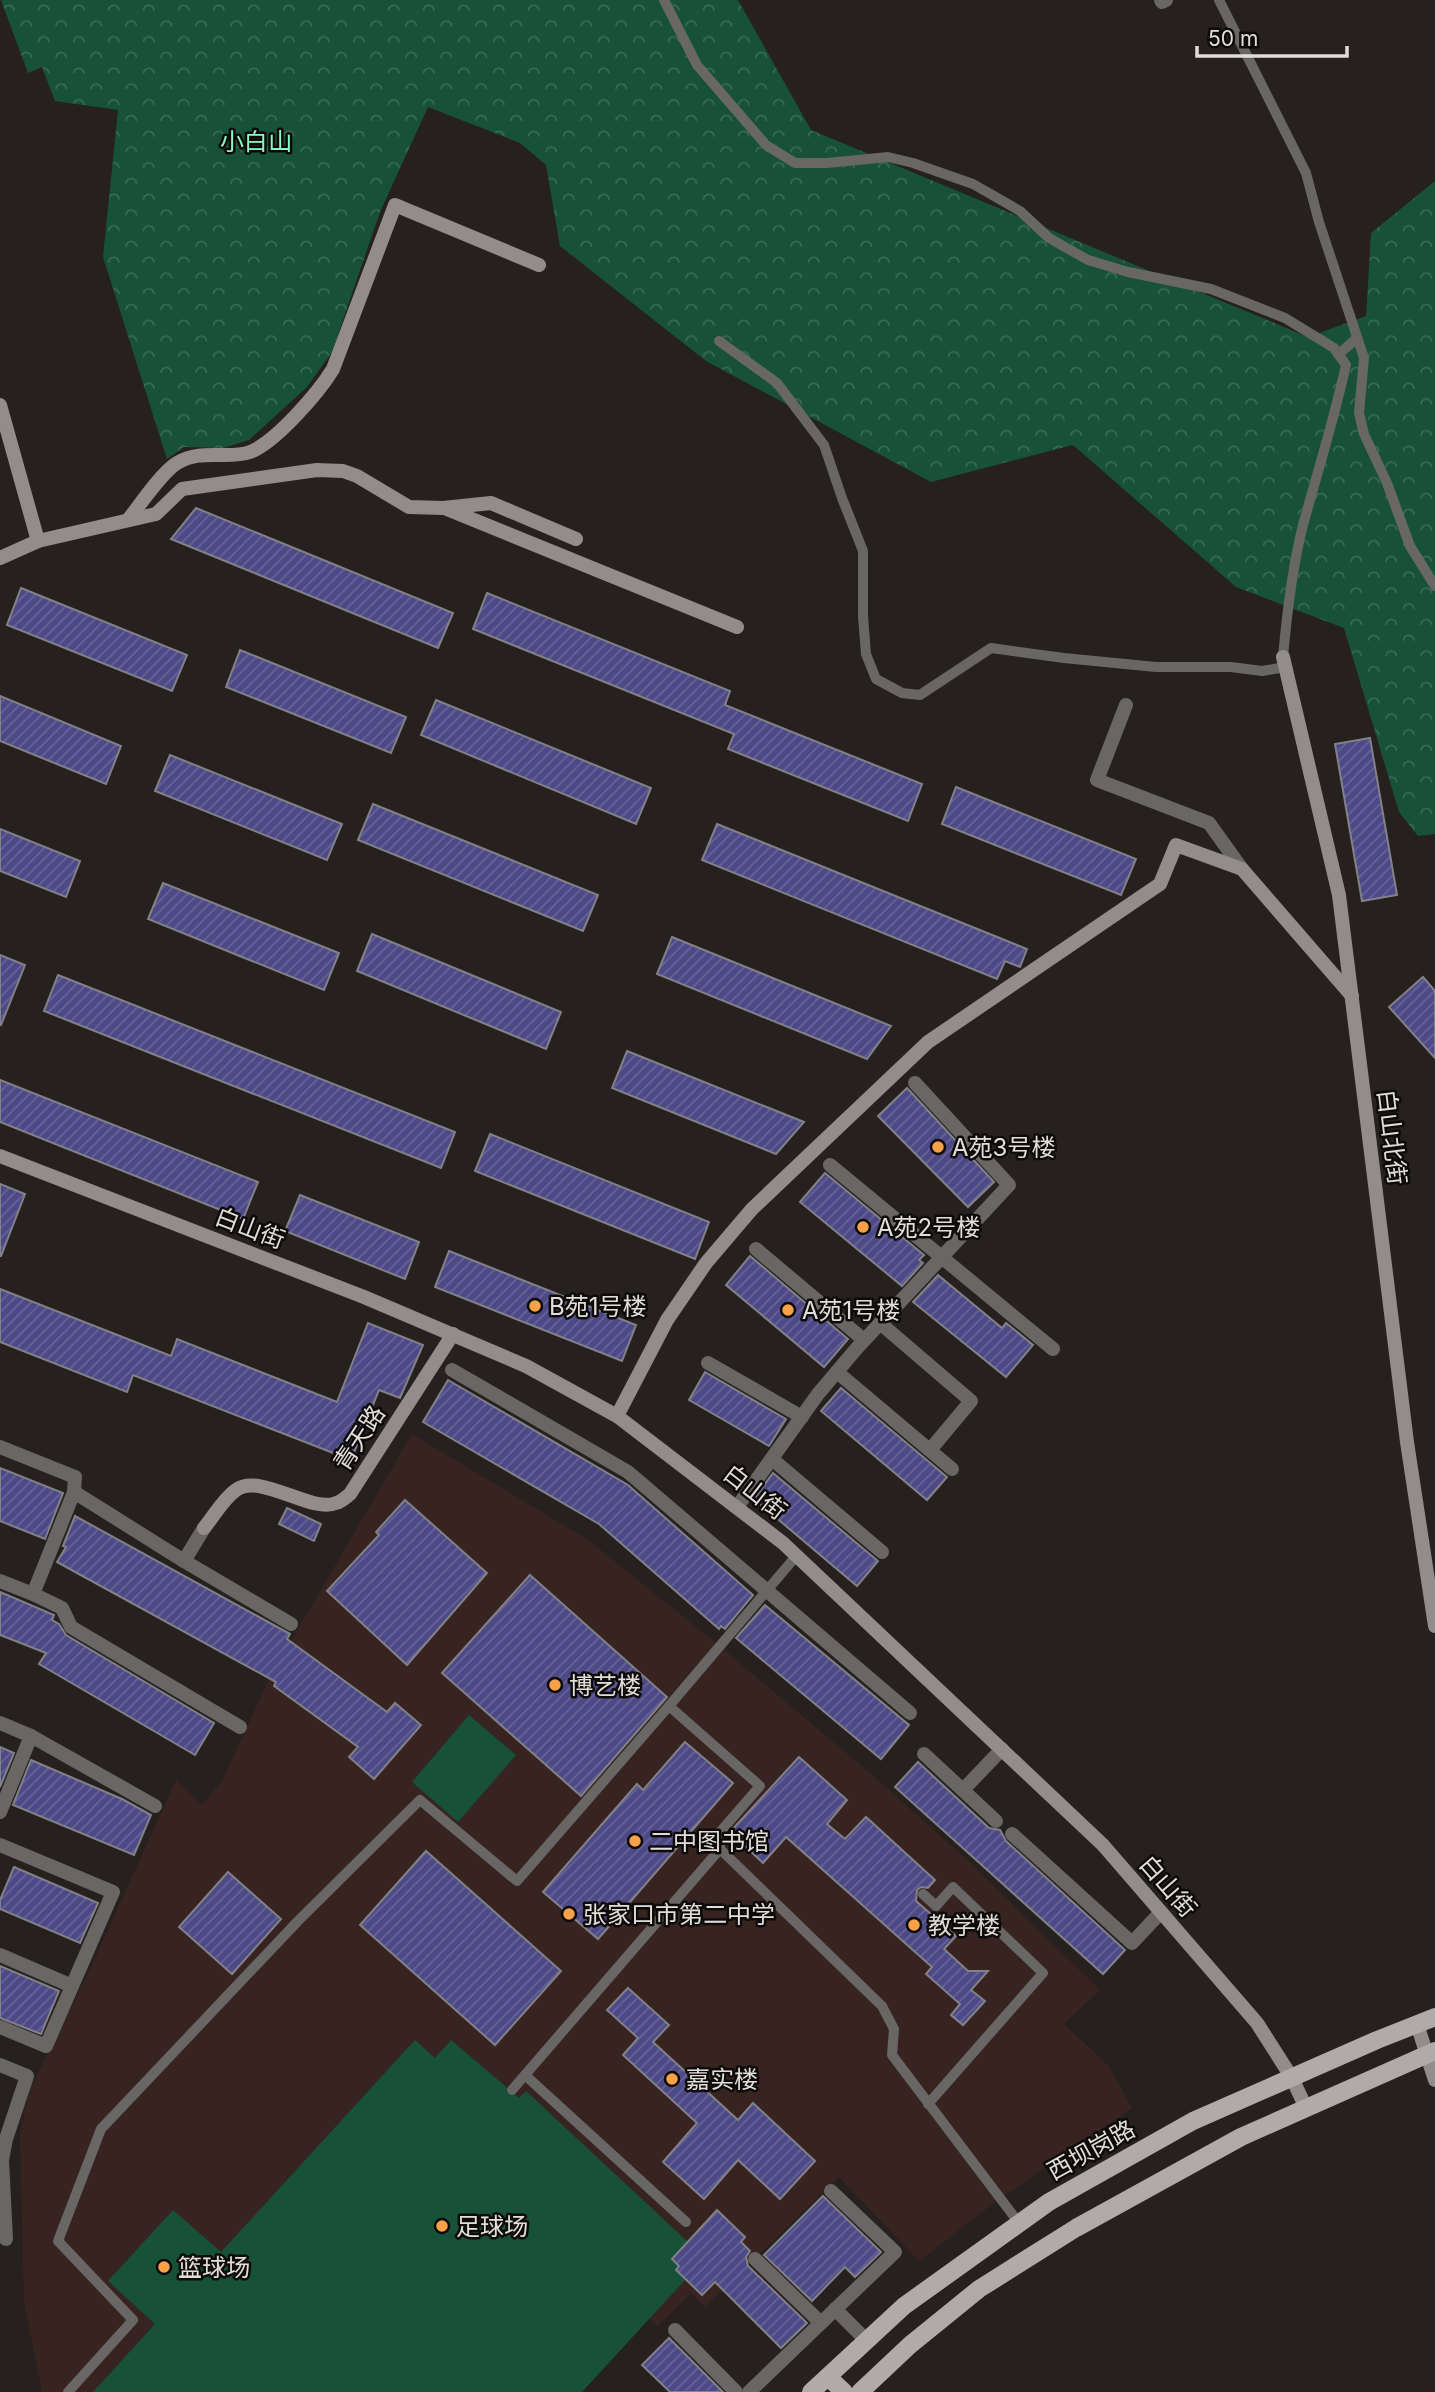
<svg xmlns="http://www.w3.org/2000/svg" width="1435" height="2392" viewBox="0 0 1435 2392" font-family="Inter,'Noto Sans SC',sans-serif">
<style>
.education{fill:#372421}
.forest{fill:url(#forest-crowns)}
.pitch{fill:#175138}
.building{fill:url(#building-hatch);stroke:#818187;stroke-width:2}
.lines{fill:none;stroke-linecap:round;stroke-linejoin:round}
.lane{stroke:#696666;stroke-width:10}
.street{stroke:#696666;stroke-width:14}
.secondary{stroke:#928c8c;stroke-width:14}
.primary{stroke:#b1aaaa;stroke-width:18}
.poi-dot{fill:#f7a149;stroke:#0d0b0a;stroke-width:2.5}
.labels{text-anchor:middle;dominant-baseline:central;stroke-width:5;stroke-linejoin:round;paint-order:stroke}
.park-label{font-size:24px;fill:#8afac2;stroke:#0d0b0a}
.street-label{font-size:24px;fill:#e1dddb;stroke:#0d0b0a}
.poi-label{font-size:24px;fill:#e1dddb;stroke:#0d0b0a;text-anchor:start}
</style>
<defs>
<pattern id="forest-crowns" width="20" height="18" patternUnits="userSpaceOnUse" patternTransform="scale(1.75)"><rect width="20" height="18" fill="#175138"/><path d="M2 6a3 3 0 1 1 6 0M12 15a3 3 0 1 1 6 0" fill="none" stroke="#386a54"/></pattern>
<pattern id="building-hatch" width="6" height="6" patternUnits="userSpaceOnUse" patternTransform="scale(1.75)"><rect width="6" height="6" fill="#4d4987"/><path d="M-1 1l2-2M0 6l6-6M5 7l2-2" fill="none" stroke="#666397"/></pattern>
</defs>
<rect width="100%" height="100%" fill="#26211e"/>
<polygon class="education" points="412,1434 587,1539 715,1642 870,1773 967,1860 1100,1990 1064,2024 1108,2065 1132,2108 994,2203 919,2261 839,2177 705,2307 691,2294 657,2326 649,2318 582,2392 42,2392 24,2302 20,2134 29,2091 91,1967 176,1780 202,1805 222,1781 270,1677"/>
<polygon class="forest" points="1,0 738,0 811,130 1308,337 1366,316 1371,233 1435,181 1435,834 1418,836 1399,812 1344,628 1236,587 1073,445 931,482 706,361 560,246 546,165 520,143 428,107 380,212 332,352 307,387 249,440 223,448 184,447 167,459 103,257 118,110 55,101 42,67 28,73"/>
<g class="pitch">
<polygon points="469,1715 516,1755 458,1822 412,1782"/>
<polygon points="415,2040 435,2058 451,2040 519,2098 526,2091 688,2242 672,2259 679,2266 676,2270 685,2280 582,2392 93,2392 155,2324 108,2281 173,2210 221,2252"/>
</g>
<g class="building">
<polygon points="196,508 453,613 438,648 171,539"/>
<polygon points="21,588 187,655 172,691 7,625"/>
<polygon points="487,593 730,691 725,705 922,784 908,821 728,749 734,734 473,629"/>
<polygon points="240,650 406,717 391,753 226,687"/>
<polygon points="0,696 121,746 106,784 0,741"/>
<polygon points="436,700 651,788 636,824 421,735"/>
<polygon points="1370,738 1397,895 1362,901 1335,744"/>
<polygon points="170,755 342,824 327,860 155,791"/>
<polygon points="956,787 1136,859 1121,895 942,824"/>
<polygon points="373,804 598,895 583,931 358,840"/>
<polygon points="717,824 1027,949 1020,967 1005,961 997,979 702,860"/>
<polygon points="0,829 80,861 66,897 0,871"/>
<polygon points="163,883 339,953 324,990 148,919"/>
<polygon points="372,934 561,1012 546,1049 357,971"/>
<polygon points="672,937 891,1026 867,1059 657,974"/>
<polygon points="0,955 25,965 1,1025 0,1025"/>
<polygon points="58,975 455,1132 441,1168 44,1011"/>
<polygon points="1423,977 1435,991 1435,1058 1389,1007"/>
<polygon points="627,1051 804,1122 776,1154 612,1088"/>
<polygon points="0,1080 258,1182 243,1219 0,1122"/>
<polygon points="907,1088 994,1182 968,1207 878,1116"/>
<polygon points="490,1134 709,1222 695,1259 475,1171"/>
<polygon points="825,1173 924,1255 919,1260 923,1263 902,1286 800,1202"/>
<polygon points="0,1184 25,1194 1,1256 0,1256"/>
<polygon points="300,1195 419,1242 405,1279 285,1231"/>
<polygon points="449,1251 636,1325 622,1361 435,1287"/>
<polygon points="750,1256 848,1339 824,1367 726,1285"/>
<polygon points="938,1275 1002,1328 1006,1323 1033,1345 1006,1377 913,1302"/>
<polygon points="0,1289 171,1356 177,1339 337,1402 368,1323 423,1345 400,1398 379,1390 351,1460 133,1375 127,1392 0,1342"/>
<polygon points="705,1372 786,1419 769,1446 689,1400"/>
<polygon points="448,1380 628,1485 753,1595 725,1629 721,1626 719,1629 599,1524 423,1422"/>
<polygon points="841,1388 947,1477 927,1500 821,1411"/>
<polygon points="0,1468 63,1493 45,1539 0,1521"/>
<polygon points="773,1473 878,1561 857,1586 754,1499"/>
<polygon points="405,1500 487,1573 407,1665 327,1591 379,1535 376,1532"/>
<polygon points="287,1508 321,1524 314,1541 279,1524"/>
<polygon points="75,1516 290,1634 287,1639 387,1712 395,1703 421,1725 374,1779 349,1757 358,1747 274,1686 276,1682 57,1562 66,1547 63,1546"/>
<polygon points="530,1575 667,1697 581,1796 442,1673"/>
<polygon points="0,1592 54,1615 52,1620 59,1624 66,1635 214,1723 195,1755 39,1664 46,1653 0,1635"/>
<polygon points="765,1605 909,1725 881,1759 736,1638"/>
<polygon points="685,1742 733,1783 598,1939 543,1892 637,1784 643,1790"/>
<polygon points="0,1747 14,1753 0,1787"/>
<polygon points="799,1757 847,1800 827,1824 845,1839 866,1817 935,1880 928,1888 921,1887 917,1890 916,1901 956,1936 944,1949 968,1971 988,1971 971,1990 985,2001 963,2025 951,2015 960,2004 926,1974 932,1967 786,1837 763,1863 730,1832"/>
<polygon points="31,1760 122,1799 151,1815 134,1855 13,1805"/>
<polygon points="918,1762 989,1828 1000,1830 1006,1841 1125,1950 1103,1974 895,1787"/>
<polygon points="426,1851 561,1971 495,2045 360,1925"/>
<polygon points="14,1867 98,1903 80,1943 0,1909 0,1900"/>
<polygon points="228,1872 281,1919 232,1974 179,1927"/>
<polygon points="0,1966 59,1991 41,2034 0,2018"/>
<polygon points="628,1988 669,2025 653,2042 738,2120 753,2103 815,2161 780,2199 738,2160 704,2199 663,2162 697,2123 623,2055 638,2038 607,2010"/>
<polygon points="823,2196 881,2252 855,2277 845,2267 812,2301 764,2255"/>
<polygon points="717,2210 745,2237 741,2242 750,2251 746,2257 748,2266 807,2323 781,2348 715,2282 702,2295 676,2270 679,2266 672,2259"/>
<polygon points="669,2338 723,2392 670,2392 642,2365"/>
</g>
<g class="lines">
<g class="lane">
<path d="M664,0l33,65 69,80 29,18h32l61,-6 25,6 60,21 47,27 29,27 39,22 40,12 83,17 74,29 49,30 12,17c-12,54 -28,106 -43,160 -11,43 -16,87 -20,132"/>
<polyline points="1219,0 1306,173 1319,222 1364,358 1359,413 1364,434 1387,483 1410,546 1435,586"/>
<polyline points="719,341 777,383 824,445 842,498 863,551 863,616 866,654 876,679 902,693 920,695 991,648 1064,658 1156,667 1231,667 1262,671 1286,667"/>
<polyline points="1339,354 1357,338"/>
<polyline points="669,1706 797,1555"/>
<polyline points="923,1894 936,1906 953,1887 1043,1973 928,2104"/>
<polyline points="525,2075 686,2222"/>
<polyline points="512,2090 720,1849 882,2006 894,2029 892,2055 1019,2223"/>
<polyline points="68,2392 133,2320 58,2241 101,2129 298,1921 420,1800 517,1881 669,1706 760,1786 720,1832 720,1849"/>
</g>
<g class="street">
<polyline points="1161,0 1162,2 1166,0"/>
<polyline points="1126,705 1097,780 1209,823 1242,869"/>
<polyline points="830,1165 1053,1349"/>
<polyline points="756,1249 864,1340"/>
<polyline points="880,1323 971,1401 930,1450"/>
<polyline points="708,1363 802,1417"/>
<polyline points="452,1370 628,1472 910,1713"/>
<polyline points="837,1372 952,1469"/>
<polyline points="0,1447 75,1477 74,1492"/>
<polyline points="772,1459 882,1552"/>
<polyline points="737,1507 818,1394 857,1348 1009,1185 915,1083"/>
<polyline points="184,1561 291,1624"/>
<polyline points="0,1581 33,1594 74,1492 184,1561 204,1528"/>
<polyline points="33,1594 62,1608 71,1627 240,1727"/>
<polyline points="0,1723 31,1736 155,1806"/>
<polyline points="924,1754 996,1821"/>
<polyline points="963,1790 1002,1749"/>
<polyline points="0,1812 31,1736"/>
<polyline points="1012,1834 1132,1943 1161,1912"/>
<polyline points="0,1845 113,1892 46,2046 0,2027"/>
<polyline points="0,1955 72,1986"/>
<polyline points="0,2065 27,2076 6,2139 2,2160 6,2239"/>
<polyline points="755,2259 821,2323"/>
<polyline points="835,2309 867,2341"/>
<polyline points="675,2330 736,2392"/>
<polyline points="749,2392 895,2252 831,2191"/>
</g>
<g class="secondary">
<polyline points="0,405 38,541 0,558"/>
<polyline points="447,509 737,627"/>
<path d="M128,520c11,-14 34,-48 49,-57 25,-15 51,-3 73,-11 26,-10 69,-60 83,-83l62,-164 144,60"/>
<polyline points="38,541 156,514 182,489 317,470 343,471 357,476 409,507 443,508 491,503 576,539"/>
<polyline points="1283,657 1339,895 1407,1442 1435,1626"/>
<polyline points="0,1156 364,1297 526,1366 617,1416 783,1543 1103,1845 1257,2023 1292,2078 1306,2108"/>
<polyline points="617,1416 667,1320 706,1263 752,1209 928,1042 1160,884 1176,845 1242,869 1352,996"/>
<path d="M204,1528c10,-12 19,-29 32,-38 24,-18 76,24 100,13 5,-1 10,-6 14,-9l103,-160"/>
<polyline points="1417,2024 1435,2080"/>
</g>
<g class="primary">
<polyline points="828,2377 844,2392"/>
<polyline points="811,2392 904,2306 1049,2202 1193,2121 1377,2040 1435,2017"/>
<polyline points="860,2392 910,2345 979,2289 1076,2228 1241,2137 1435,2051"/>
</g>
</g>
<g class="poi-dot">
<circle cx="938" cy="1147" r="7"/>
<circle cx="863" cy="1227" r="7"/>
<circle cx="535" cy="1306" r="7"/>
<circle cx="788" cy="1310" r="7"/>
<circle cx="555" cy="1685" r="7"/>
<circle cx="635" cy="1841" r="7"/>
<circle cx="569" cy="1914" r="7"/>
<circle cx="914" cy="1925" r="7"/>
<circle cx="672" cy="2079" r="7"/>
<circle cx="442" cy="2226" r="7"/>
<circle cx="164" cy="2267" r="7"/>
</g>
<g class="labels">
<g class="park-label">
<text x="256" y="141">小白山</text>
</g>
<g class="street-label">
<text transform="translate(1392 1137) rotate(83)">白山北街</text>
<text transform="translate(250 1228) rotate(21)">白山街</text>
<text transform="translate(359 1438) rotate(-57)">青天路</text>
<text transform="translate(755 1492) rotate(38)">白山街</text>
<text transform="translate(1168 1886) rotate(49)">白山街</text>
<text transform="translate(1091 2150) rotate(-29)">西坝岗路</text>
</g>
<g class="poi-label">
<text x="952" y="1147">A苑3号楼</text>
<text x="877" y="1227">A苑2号楼</text>
<text x="549" y="1306">B苑1号楼</text>
<text x="802" y="1310">A苑1号楼</text>
<text x="569" y="1685">博艺楼</text>
<text x="649" y="1841">二中图书馆</text>
<text x="583" y="1914">张家口市第二中学</text>
<text x="928" y="1925">教学楼</text>
<text x="686" y="2079">嘉实楼</text>
<text x="456" y="2226">足球场</text>
<text x="178" y="2267">篮球场</text>
</g>
</g>
<path d="M1197 46v10h150v-10" fill="none" stroke="#e1dddb" stroke-width="3.5"/>
<text x="1208" y="46" font-size="21" fill="#e1dddb" stroke="#0d0b0a" stroke-width="5" paint-order="stroke">50 m</text>
</svg>
